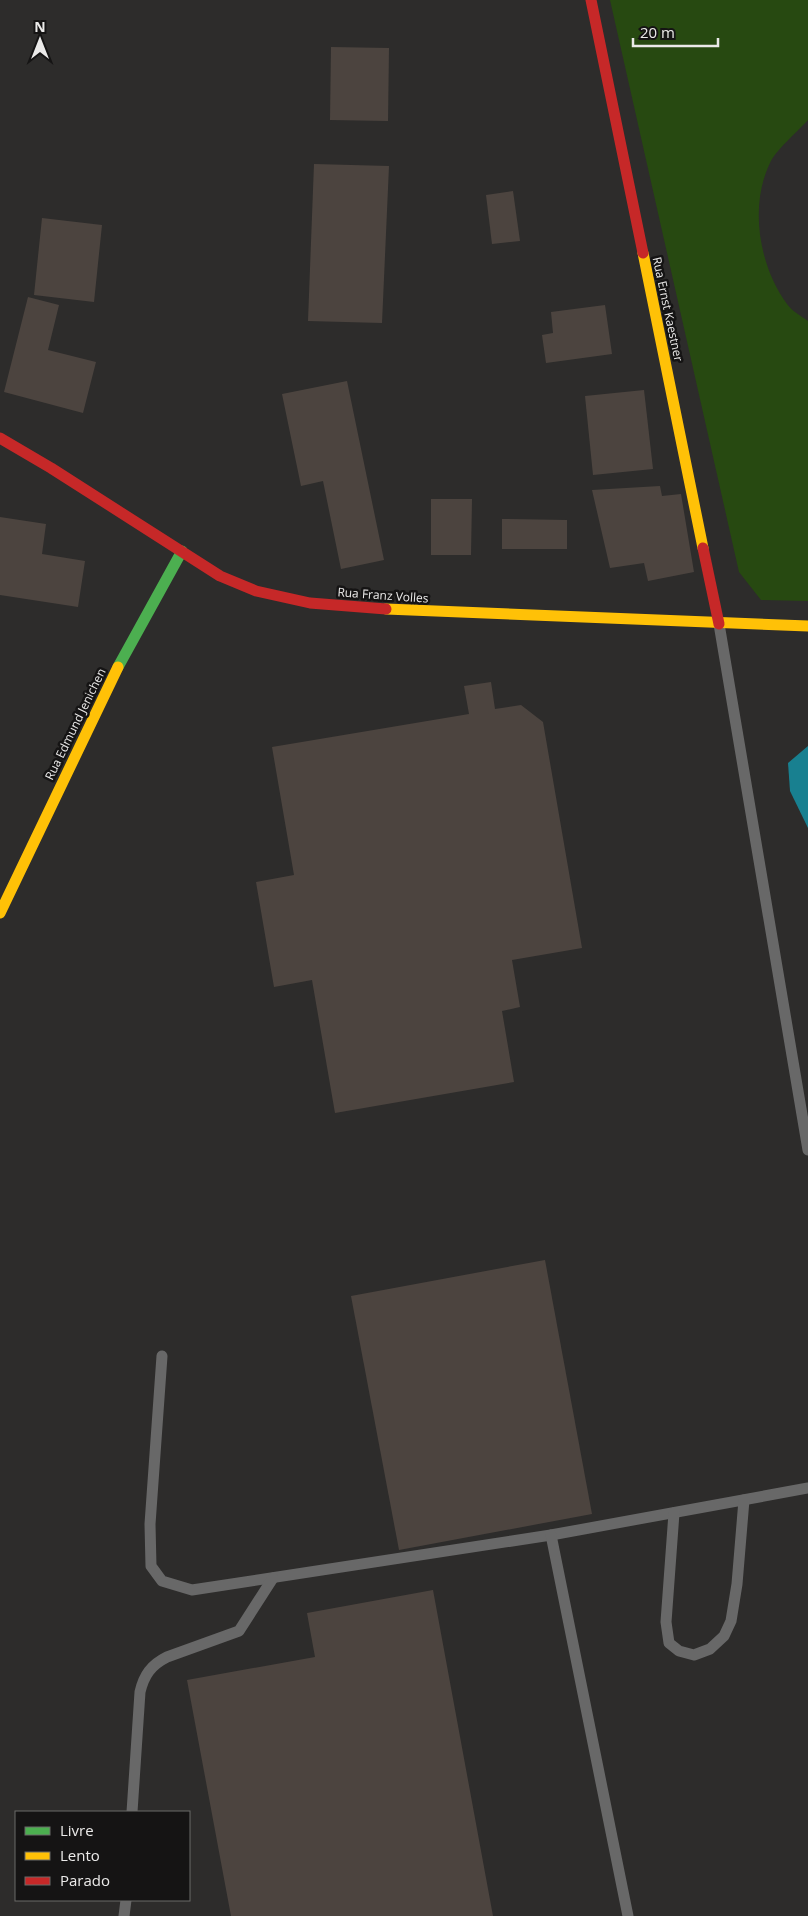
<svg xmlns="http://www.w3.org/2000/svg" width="808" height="1916" viewBox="0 0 808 1916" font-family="'Open Sans',sans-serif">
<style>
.green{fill:#274911}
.water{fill:#188090}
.building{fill:#4c443f}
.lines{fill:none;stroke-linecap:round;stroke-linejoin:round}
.lane{stroke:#686868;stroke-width:11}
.fast{stroke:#4caf50;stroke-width:11}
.slow{stroke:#ffc107;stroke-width:11}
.jam{stroke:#c62828;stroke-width:11}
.labels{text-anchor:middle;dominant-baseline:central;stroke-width:5;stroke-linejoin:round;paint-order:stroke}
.street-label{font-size:12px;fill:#ebeae9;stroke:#151414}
</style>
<rect width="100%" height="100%" fill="#2d2c2b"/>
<path class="green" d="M610,0h198v120c-10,11 -33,31 -38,43 -21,43 -11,103 17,141 5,7 14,12 21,17v280l-47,-1 -22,-28z"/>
<polygon class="water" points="808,746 808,828 790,791 788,763"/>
<g class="building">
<polygon points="331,47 389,48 388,121 330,120"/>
<polygon points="314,164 389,166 382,323 308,321"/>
<polygon points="513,191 520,241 492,244 486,195"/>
<polygon points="42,218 102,225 94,302 34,295"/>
<polygon points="28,297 59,305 48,350 96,362 83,413 4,392"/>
<polygon points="605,305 612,354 546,363 542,335 553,333 551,312"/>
<polygon points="347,381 384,560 341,569 323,481 301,486 282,394"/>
<polygon points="644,390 653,469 593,475 585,396"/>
<polygon points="660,486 662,496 681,494 694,572 648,581 644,563 610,568 592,490"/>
<polygon points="431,499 472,499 471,555 431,555"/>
<polygon points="0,517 46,524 42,554 85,561 78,607 0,595"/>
<polygon points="502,519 567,520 567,549 502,549"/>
<polygon points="491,682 495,709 521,705 543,722 582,948 512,960 520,1007 502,1011 514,1082 335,1113 312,980 274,987 256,882 294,875 272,747 469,714 464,686"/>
<polygon points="545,1260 592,1514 399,1550 351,1296"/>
<polygon points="433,1590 493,1916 231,1916 187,1680 315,1657 307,1613"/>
</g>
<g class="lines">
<g class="lane">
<polyline points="719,624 808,1150"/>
<polyline points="162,1356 150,1524 151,1566 162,1581 192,1590 551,1535 808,1488"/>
<polyline points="674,1513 666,1622 669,1643 679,1651 694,1655 710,1649 724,1636 731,1621 737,1584 744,1500"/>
<polyline points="551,1535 628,1916"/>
<path d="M132,1812l8,-120c4,-17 11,-27 27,-35l72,-26 34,-53"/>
<polyline points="124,1916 126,1900"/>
</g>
<polyline class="fast" points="118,667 182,551"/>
<g class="slow">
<polyline points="643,253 703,548"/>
<polyline points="386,609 808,626"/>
<polyline points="0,913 118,667"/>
</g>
<g class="jam">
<polyline points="591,0 643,253"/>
<polyline points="0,438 51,468 220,576 256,591 310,603 386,609"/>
<polyline points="703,548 719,624"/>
</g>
</g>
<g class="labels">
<g class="street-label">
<text transform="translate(668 309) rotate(78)">Rua Ernst Kaestner</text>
<text transform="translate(383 595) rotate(4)">Rua Franz Volles</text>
<text transform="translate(75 724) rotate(-64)">Rua Edmund Jenichen</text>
</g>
</g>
<rect x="15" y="1811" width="175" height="90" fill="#151414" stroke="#6b6a69"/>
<rect x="25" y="1827" width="25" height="8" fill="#4caf50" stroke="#6b6a69"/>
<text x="60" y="1836" font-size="15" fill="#ebeae9">Livre</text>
<rect x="25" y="1852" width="25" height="8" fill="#ffc107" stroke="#6b6a69"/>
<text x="60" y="1861" font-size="15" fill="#ebeae9">Lento</text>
<rect x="25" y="1877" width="25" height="8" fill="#c62828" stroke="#6b6a69"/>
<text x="60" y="1886" font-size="15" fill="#ebeae9">Parado</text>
<g transform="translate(40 40)" stroke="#151414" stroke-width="4" paint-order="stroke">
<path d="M0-4L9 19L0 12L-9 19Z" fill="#ebeae9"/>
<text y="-8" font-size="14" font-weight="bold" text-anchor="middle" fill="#ebeae9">N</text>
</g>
<path d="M633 38v8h85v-8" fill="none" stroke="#ebeae9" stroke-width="2.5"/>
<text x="640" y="38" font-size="15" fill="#ebeae9" stroke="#151414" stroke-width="4" paint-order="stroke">20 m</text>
</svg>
